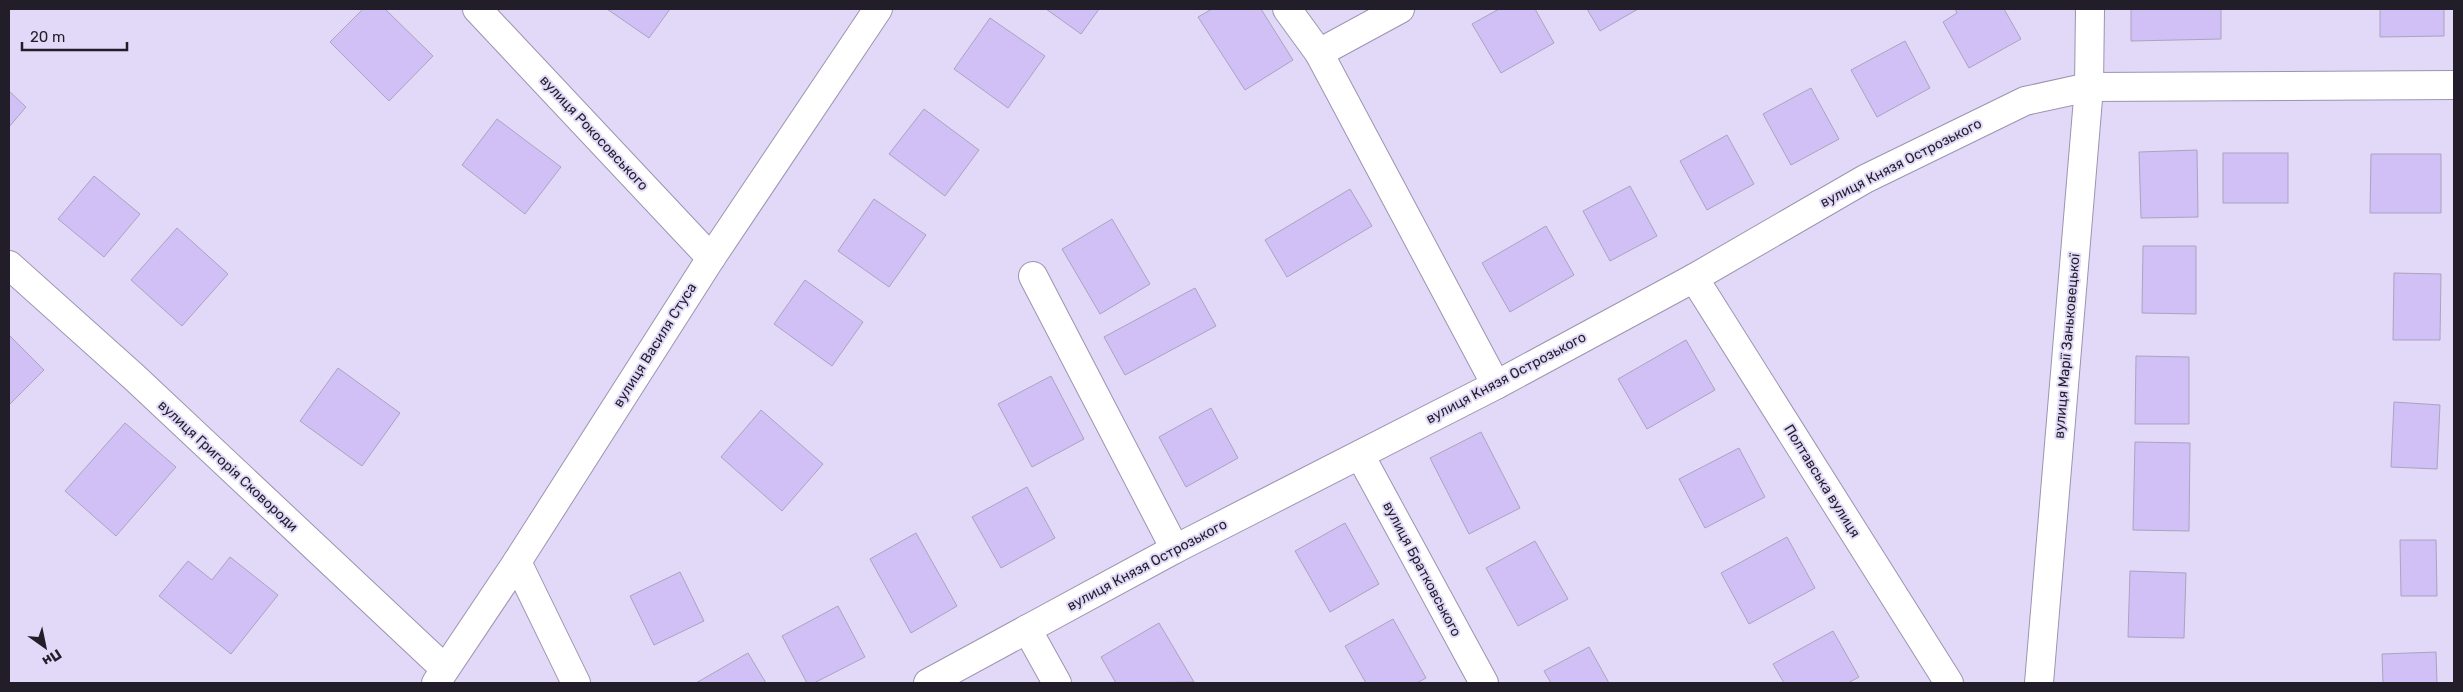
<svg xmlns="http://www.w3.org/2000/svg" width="2463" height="692" viewBox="0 0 2463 692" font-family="Rubik,sans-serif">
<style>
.building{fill:#d0c0f5;stroke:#aba3c0}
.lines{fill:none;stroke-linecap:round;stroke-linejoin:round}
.minor-casing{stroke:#9c94b0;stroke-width:30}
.minor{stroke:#fff;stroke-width:28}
.labels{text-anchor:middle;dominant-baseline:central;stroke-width:4;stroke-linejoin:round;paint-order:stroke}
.street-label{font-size:14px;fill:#211e29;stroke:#e1d9f7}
</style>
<rect width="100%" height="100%" fill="#e1d9f7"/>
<g class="building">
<polygon points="363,9 385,9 433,56 389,101 330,42"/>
<polygon points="607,9 670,9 649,38"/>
<polygon points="1046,9 1099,9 1081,34"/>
<polygon points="1212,9 1261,9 1293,60 1245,90 1198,17"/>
<polygon points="1499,9 1535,9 1554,43 1501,73 1472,24"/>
<polygon points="1587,9 1638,9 1600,31"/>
<polygon points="1955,9 2004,9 2021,39 1969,68 1943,22 1957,13"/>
<polygon points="2131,9 2221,9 2221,39 2131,41"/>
<polygon points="2380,9 2444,9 2444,36 2380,37"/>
<polygon points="990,18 1045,56 1008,108 954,69"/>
<polygon points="1905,41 1930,88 1877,117 1851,70"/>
<polygon points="1811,88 1839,139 1791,165 1763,114"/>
<polygon points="9,91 26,107 9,127"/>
<polygon points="924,109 979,150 945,196 889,154"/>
<polygon points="497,119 561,167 525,214 462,165"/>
<polygon points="1727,135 1754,184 1707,210 1680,161"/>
<polygon points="2197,150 2198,217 2141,218 2139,152"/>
<rect x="2223" y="153" width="65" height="50"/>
<polygon points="2371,154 2441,154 2441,213 2370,213"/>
<polygon points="94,176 140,214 104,257 58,219"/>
<polygon points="1630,186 1657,236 1610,261 1583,211"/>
<polygon points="1350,189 1372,226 1287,277 1265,240"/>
<polygon points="874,199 926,235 889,287 838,251"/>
<polygon points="1112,219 1150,284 1100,314 1062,249"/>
<polygon points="1546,226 1574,275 1510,312 1482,263"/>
<polygon points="177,228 228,274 182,326 131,280"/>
<polygon points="2143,246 2196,246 2196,314 2142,313"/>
<polygon points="2394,273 2441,274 2440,340 2393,340"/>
<polygon points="805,280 863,322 832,366 774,324"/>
<polygon points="1195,288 1216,326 1125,375 1104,337"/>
<polygon points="9,335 44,370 9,405"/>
<polygon points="1686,340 1715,390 1647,429 1618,379"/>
<polygon points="2136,356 2189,357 2189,424 2135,424"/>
<polygon points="338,368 400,413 362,466 300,421"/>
<polygon points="1051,376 1084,439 1032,467 998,404"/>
<polygon points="2394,402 2440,405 2437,469 2391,467"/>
<polygon points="1211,408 1238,458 1186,487 1159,437"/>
<polygon points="761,410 823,464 782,511 721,457"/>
<polygon points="125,423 176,467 116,536 65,491"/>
<polygon points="1481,432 1520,508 1469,534 1430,458"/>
<polygon points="2135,442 2190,443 2189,531 2133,530"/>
<polygon points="1739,448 1765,497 1705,528 1679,479"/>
<polygon points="1027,487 1055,538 1001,568 972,517"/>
<polygon points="1345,523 1379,584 1330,612 1295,551"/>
<polygon points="916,533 957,606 911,633 870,559"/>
<polygon points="1787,537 1815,588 1749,624 1721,573"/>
<polygon points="2400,540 2436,540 2437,596 2401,596"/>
<polygon points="1535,541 1568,599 1518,626 1486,568"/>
<polygon points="230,557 278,595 231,654 159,596 188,561 212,580"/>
<polygon points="2130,571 2186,573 2184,638 2128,637"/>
<polygon points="680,572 704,621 654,645 630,596"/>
<polygon points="838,606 865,657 814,683 807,683 782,636"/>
<polygon points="1393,619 1426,678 1417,683 1366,683 1345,646"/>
<polygon points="1159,623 1194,682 1116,683 1101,657"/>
<polygon points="1833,631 1859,677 1848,683 1784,683 1773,664"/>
<polygon points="1589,647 1609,683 1551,683 1544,671"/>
<polygon points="2436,652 2437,683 2383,683 2382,654"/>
<polygon points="748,653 766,683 696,683"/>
</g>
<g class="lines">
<defs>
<g id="minor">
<polyline points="477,9 711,258"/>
<polyline points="1287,9 1319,53 1400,9"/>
<polyline points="1319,53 1496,385"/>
<polyline points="9,265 134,377 445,669"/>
<polyline points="1033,276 1175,549"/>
<polyline points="1694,278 1949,683"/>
<polyline points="1360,455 1484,683"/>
<polyline points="517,562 576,683"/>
<polyline points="1027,629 1057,683"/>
<polyline points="436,683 517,562 711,258 878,9"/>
<polyline points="928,683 1175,549 1496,385 1694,278 1865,179 2025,101 2089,87 2454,85"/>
<polyline points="2039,683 2089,87 2090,9"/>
</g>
</defs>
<use href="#minor" class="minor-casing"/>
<use href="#minor" class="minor"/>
</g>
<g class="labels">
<g class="street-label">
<text transform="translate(594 133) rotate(47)">вулиця Рокосовського</text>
<text transform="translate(1901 163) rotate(-27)">вулиця Князя Острозького</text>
<text transform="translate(655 345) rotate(-58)">вулиця Василя Стуса</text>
<text transform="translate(2067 346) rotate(-85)">вулиця Марії Заньковецької</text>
<text transform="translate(1506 378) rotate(-28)">вулиця Князя Острозького</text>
<text transform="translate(228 466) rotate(43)">вулиця Григорія Сковороди</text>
<text transform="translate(1822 481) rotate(58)">Полтавська вулиця</text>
<text transform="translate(1147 565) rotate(-28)">вулиця Князя Острозького</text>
<text transform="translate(1422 569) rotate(62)">вулиця Братковського</text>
</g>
</g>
<rect width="2463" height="692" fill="none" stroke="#211e29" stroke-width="20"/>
<g transform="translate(45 647) rotate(147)" stroke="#e1d9f7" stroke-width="4" paint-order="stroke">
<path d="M0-4L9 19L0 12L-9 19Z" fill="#211e29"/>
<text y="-8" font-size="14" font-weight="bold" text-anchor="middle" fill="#211e29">Пн</text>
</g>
<path d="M22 42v8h105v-8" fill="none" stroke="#211e29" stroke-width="2.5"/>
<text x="30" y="42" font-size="15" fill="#211e29" stroke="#e1d9f7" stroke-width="4" paint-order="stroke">20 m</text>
</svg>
